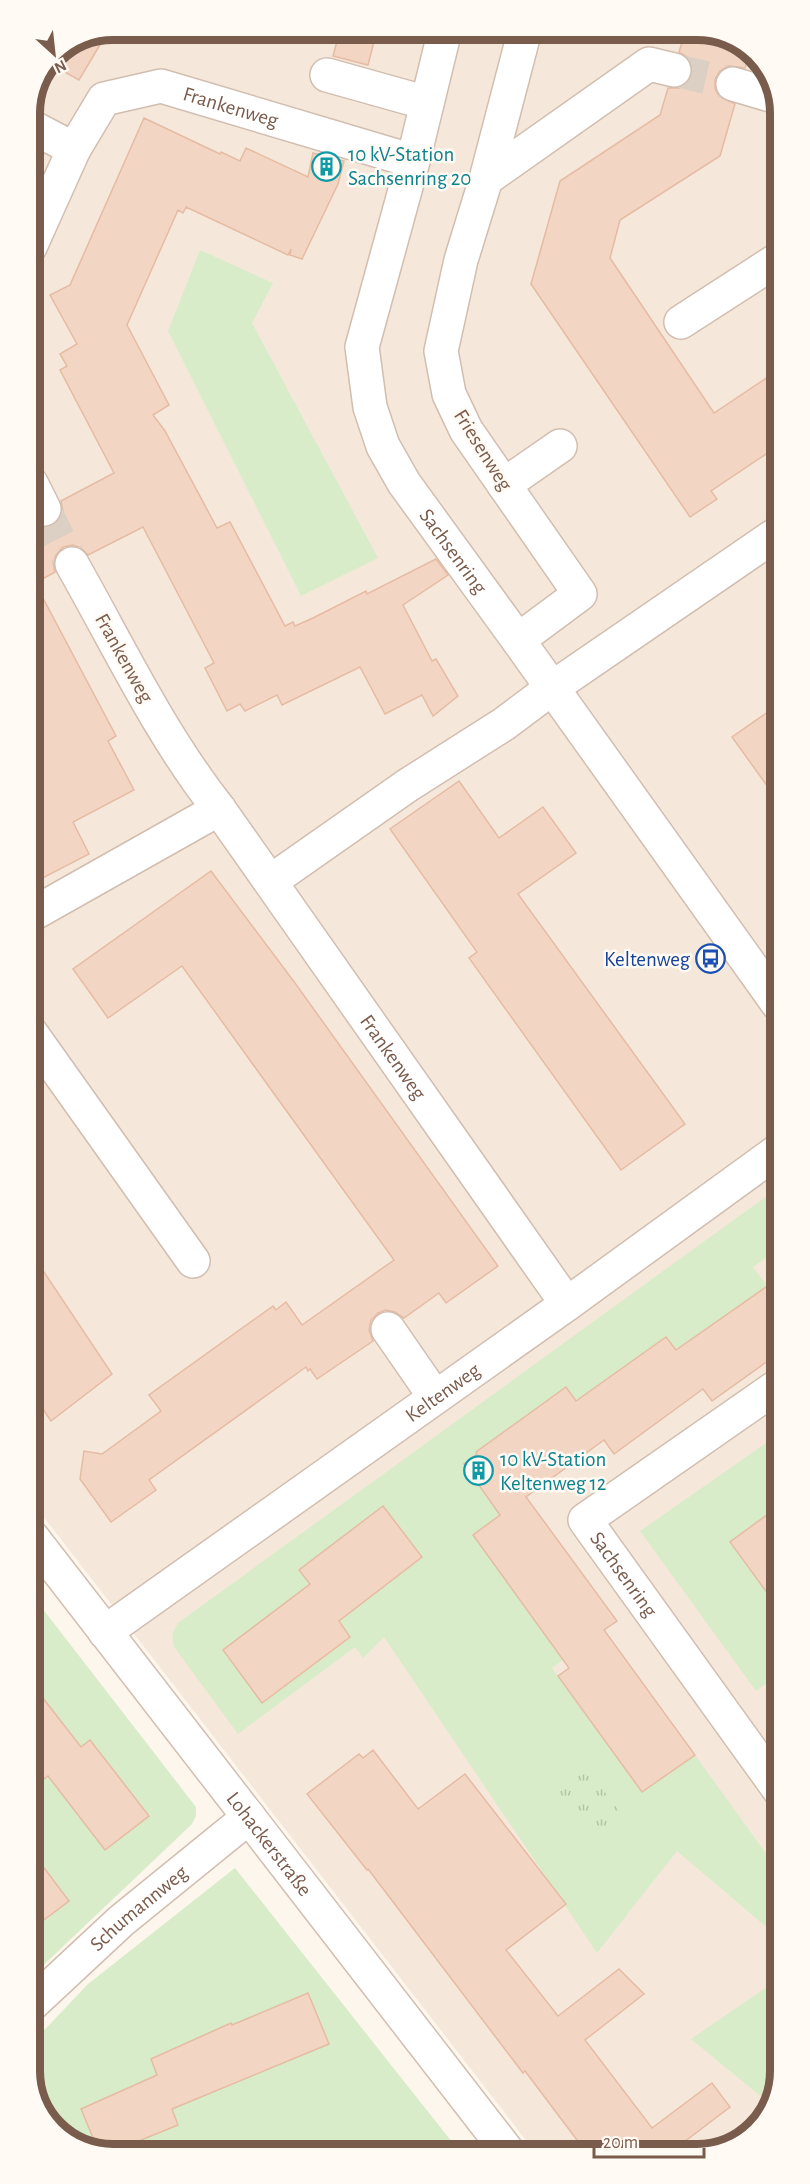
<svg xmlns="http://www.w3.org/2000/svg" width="810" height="2184" viewBox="0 0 810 2184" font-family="'Alegreya Sans',sans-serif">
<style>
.residential{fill:#f5e8da}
.green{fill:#d8ecc9}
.park{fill:url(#park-tufts)}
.building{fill:#f3d5c3;stroke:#e6bba3;stroke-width:1.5}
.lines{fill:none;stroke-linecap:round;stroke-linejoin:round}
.minor-tunnel{stroke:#dcd0c4;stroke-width:33;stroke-dasharray:33 16;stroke-linecap:butt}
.minor-casing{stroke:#d1beb0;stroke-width:36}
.minor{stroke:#fff;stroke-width:33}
.labels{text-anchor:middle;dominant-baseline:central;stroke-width:5;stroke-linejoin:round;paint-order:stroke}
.street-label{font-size:21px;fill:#7a5c4d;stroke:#fffaf3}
.culture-label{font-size:21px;fill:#0d838f;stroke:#fffaf3;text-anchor:start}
.transit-label{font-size:21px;fill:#164399;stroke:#fffaf3;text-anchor:end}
.rim{fill:none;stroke:#7a5c4d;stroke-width:8}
</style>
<defs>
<pattern id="park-tufts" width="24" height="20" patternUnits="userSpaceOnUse" patternTransform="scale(1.5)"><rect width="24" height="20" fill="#d8ecc9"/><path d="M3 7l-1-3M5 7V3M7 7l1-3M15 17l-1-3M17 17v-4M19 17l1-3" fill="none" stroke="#b4c2a5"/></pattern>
</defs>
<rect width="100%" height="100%" fill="#fdf6ec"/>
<polygon class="residential" points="113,30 702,30 748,47 777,91 780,2071 763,2122 719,2151 535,2152 32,1502 30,108 55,54"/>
<g class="green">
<polygon points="200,250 273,283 252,323 378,558 301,596 168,331"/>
<polygon points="779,1187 779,1248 753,1267 767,1286 676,1350 666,1337 576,1401 566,1388 476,1452 477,1454 464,1464 481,1488 495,1479 514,1505 473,1535 564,1659 552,1668 642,1792 695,1755 780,1873 780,1935 764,1925 677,1851 597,1953 384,1637 363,1658 355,1647 238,1734 174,1647 172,1634 178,1623"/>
<polygon points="779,1434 779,1674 756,1691 640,1531"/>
<polygon points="32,1595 196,1807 196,1816 192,1824 33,1975"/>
<polygon points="235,1868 460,2152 108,2154 62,2137 48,2115 52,2109 33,2087 33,2042 88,1984"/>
<polygon points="780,1978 780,2071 769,2103 691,2039"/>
</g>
<polygon class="park" points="583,1763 628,1823 597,1847 551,1787"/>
<g class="building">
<polygon points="340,30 377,30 368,65 333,56"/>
<polygon points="686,30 702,30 748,47 750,51 745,68 728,66 720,71 715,79 715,89 719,96 735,104 720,156 620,220 610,258 714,413 777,371 778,446 711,491 717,499 690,517 531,284 560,181 660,115 668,88 679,88 688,82 692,75 692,65 687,57 679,52"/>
<polygon points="107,33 79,80 50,64 55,54"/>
<polygon points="144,118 220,154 221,152 240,161 246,148 308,177 313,153 344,161 338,184 302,259 290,255 291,249 288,255 186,207 183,213 178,210 127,325 169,405 153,415 165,431 217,528 230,522 285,626 293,622 295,626 313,618 366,591 367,594 436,559 448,575 403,605 432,661 436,659 458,696 433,716 422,695 385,714 360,667 282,705 277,695 245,711 240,704 227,711 205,668 214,663 143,527 88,555 81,548 73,545 63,547 56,555 53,563 55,572 35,583 116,736 108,741 134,790 73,822 89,854 31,884 31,521 42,528 53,525 60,519 63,511 61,501 114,473 60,370 67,366 60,354 77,344 50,295 70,285"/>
<polygon points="778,705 778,801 732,737"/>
<polygon points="459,781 499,838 543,807 576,853 518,894 685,1124 621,1170 469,958 477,952 390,829"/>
<polygon points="211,871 295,983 498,1266 446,1303 439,1293 404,1318 395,1312 386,1310 378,1313 371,1320 369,1330 373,1341 317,1379 310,1369 308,1371 306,1367 149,1480 156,1490 111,1522 80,1479 84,1451 102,1454 161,1411 149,1395 273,1306 276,1310 286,1302 302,1325 394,1260 182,966 108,1018 73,969"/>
<polygon points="32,1254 112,1374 51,1421 32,1393"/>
<polygon points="779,1278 779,1353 712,1401 703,1389 614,1454 604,1440 526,1497 617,1621 604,1630 695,1755 642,1792 558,1676 569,1668 473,1535 500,1515 464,1464 477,1454 476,1452 566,1387 576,1401 666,1337 676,1350"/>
<polygon points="383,1506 422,1557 339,1621 350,1637 262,1703 223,1650 310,1584 299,1570"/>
<polygon points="779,1506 779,1609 730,1542"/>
<polygon points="32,1684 81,1747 90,1740 149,1816 105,1850 48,1776 33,1787"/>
<polygon points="373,1750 418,1809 465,1774 566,1904 506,1950 558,2016 619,1969 644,1994 585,2040 652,2128 712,2083 730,2107 672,2151 586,2152 525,2071 523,2073 368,1869 367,1870 307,1794 359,1754 363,1758"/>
<polygon points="33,1853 69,1901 33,1928"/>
<polygon points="308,1993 329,2044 172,2109 178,2125 107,2154 98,2150 81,2109 157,2075 151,2059 231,2023 232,2025"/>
</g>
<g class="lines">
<g class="minor-tunnel">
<polyline points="674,70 733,84"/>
<polyline points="44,509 72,564"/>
</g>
<defs>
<g id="minor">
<path id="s1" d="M445,30l-32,131 -51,186 8,60 13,39 21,37 114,157 260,364"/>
<polyline points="327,75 427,103"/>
<polyline points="733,84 777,97"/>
<polyline points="30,126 74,149"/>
<polyline points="486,179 649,64 674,70"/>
<path id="s2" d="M30,247l44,-98 30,-50 57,-13 252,75"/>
<polyline points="681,322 777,260"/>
<polyline points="31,483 44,509"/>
<polyline points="504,485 560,446"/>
<polyline points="518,640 580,594 466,430 449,394 441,351 461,260 486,179 525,30"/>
<path id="s3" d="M219,809l348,495"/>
<polyline points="271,881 408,785 504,724 552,688 778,533"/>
<path d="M31,915l188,-106c-59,-75 -100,-162 -147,-245"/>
<polyline points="31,1033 193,1261"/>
<polyline points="388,1329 435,1397"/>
<path id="s4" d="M779,1385l-194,135 195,271"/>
<path id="s5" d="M32,1537l476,615"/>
<path id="s6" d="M105,1632l462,-328 212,-154"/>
<path id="s7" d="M33,2003l88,-82 128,-104"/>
</g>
</defs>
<use href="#minor" class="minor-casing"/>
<use href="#minor" class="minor"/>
</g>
<defs>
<symbol id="building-ring" viewBox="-11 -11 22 22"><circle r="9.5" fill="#fffaf3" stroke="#0f9aa8" stroke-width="1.5"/><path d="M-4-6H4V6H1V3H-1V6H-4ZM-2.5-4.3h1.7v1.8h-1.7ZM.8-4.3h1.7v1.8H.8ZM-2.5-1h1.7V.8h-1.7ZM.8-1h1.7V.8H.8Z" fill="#0f9aa8"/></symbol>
<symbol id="bus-ring" viewBox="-11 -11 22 22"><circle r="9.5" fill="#fffaf3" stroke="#1a4fb4" stroke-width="1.5"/><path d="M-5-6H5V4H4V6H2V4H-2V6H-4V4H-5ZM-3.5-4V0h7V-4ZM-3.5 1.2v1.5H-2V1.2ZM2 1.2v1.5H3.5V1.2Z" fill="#1a4fb4"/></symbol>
</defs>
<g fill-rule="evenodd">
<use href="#building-ring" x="310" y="150" width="33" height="33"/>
<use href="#bus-ring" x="694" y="942" width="33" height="33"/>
<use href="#building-ring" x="462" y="1454" width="33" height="33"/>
</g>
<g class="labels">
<g class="street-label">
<text stroke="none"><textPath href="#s2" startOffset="297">Frankenweg</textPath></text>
<text transform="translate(483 450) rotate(58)">Friesenweg</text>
<text stroke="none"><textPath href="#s1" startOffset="556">Sachsenring</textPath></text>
<text transform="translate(124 658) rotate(61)">Frankenweg</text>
<text stroke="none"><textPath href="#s3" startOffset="303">Frankenweg</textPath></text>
<text stroke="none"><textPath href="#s6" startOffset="414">Keltenweg</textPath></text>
<text stroke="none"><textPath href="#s4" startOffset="303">Sachsenring</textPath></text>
<text stroke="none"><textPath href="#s5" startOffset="388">Lohackerstraße</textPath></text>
<text stroke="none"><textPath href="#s7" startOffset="142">Schumannweg</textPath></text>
</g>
<g class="culture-label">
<text x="348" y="154">10 kV-Station<tspan x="348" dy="24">Sachsenring 20</tspan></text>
<text x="500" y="1459">10 kV-Station<tspan x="500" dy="24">Keltenweg 12</tspan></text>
</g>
<g class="transit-label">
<text x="690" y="959">Keltenweg</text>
</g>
</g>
<path d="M0 0H810V2184H0ZM113 40H697A73 73 0 0 1 770 113V2071A73 73 0 0 1 697 2144H113A73 73 0 0 1 40 2071V113A73 73 0 0 1 113 40Z" fill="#fffaf3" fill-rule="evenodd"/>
<path class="rim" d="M113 40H697A73 73 0 0 1 770 113V2071A73 73 0 0 1 697 2144H113A73 73 0 0 1 40 2071V113A73 73 0 0 1 113 40Z"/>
<g transform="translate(54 54) rotate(153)" stroke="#fffaf3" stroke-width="4.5" paint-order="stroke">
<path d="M0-4.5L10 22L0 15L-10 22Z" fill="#7a5c4d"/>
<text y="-9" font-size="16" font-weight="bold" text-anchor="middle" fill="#7a5c4d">N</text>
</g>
<path d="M594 2148v9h110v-9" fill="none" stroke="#7a5c4d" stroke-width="3"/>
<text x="603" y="2148" font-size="18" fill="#7a5c4d" stroke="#fffaf3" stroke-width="4.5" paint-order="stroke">20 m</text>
</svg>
